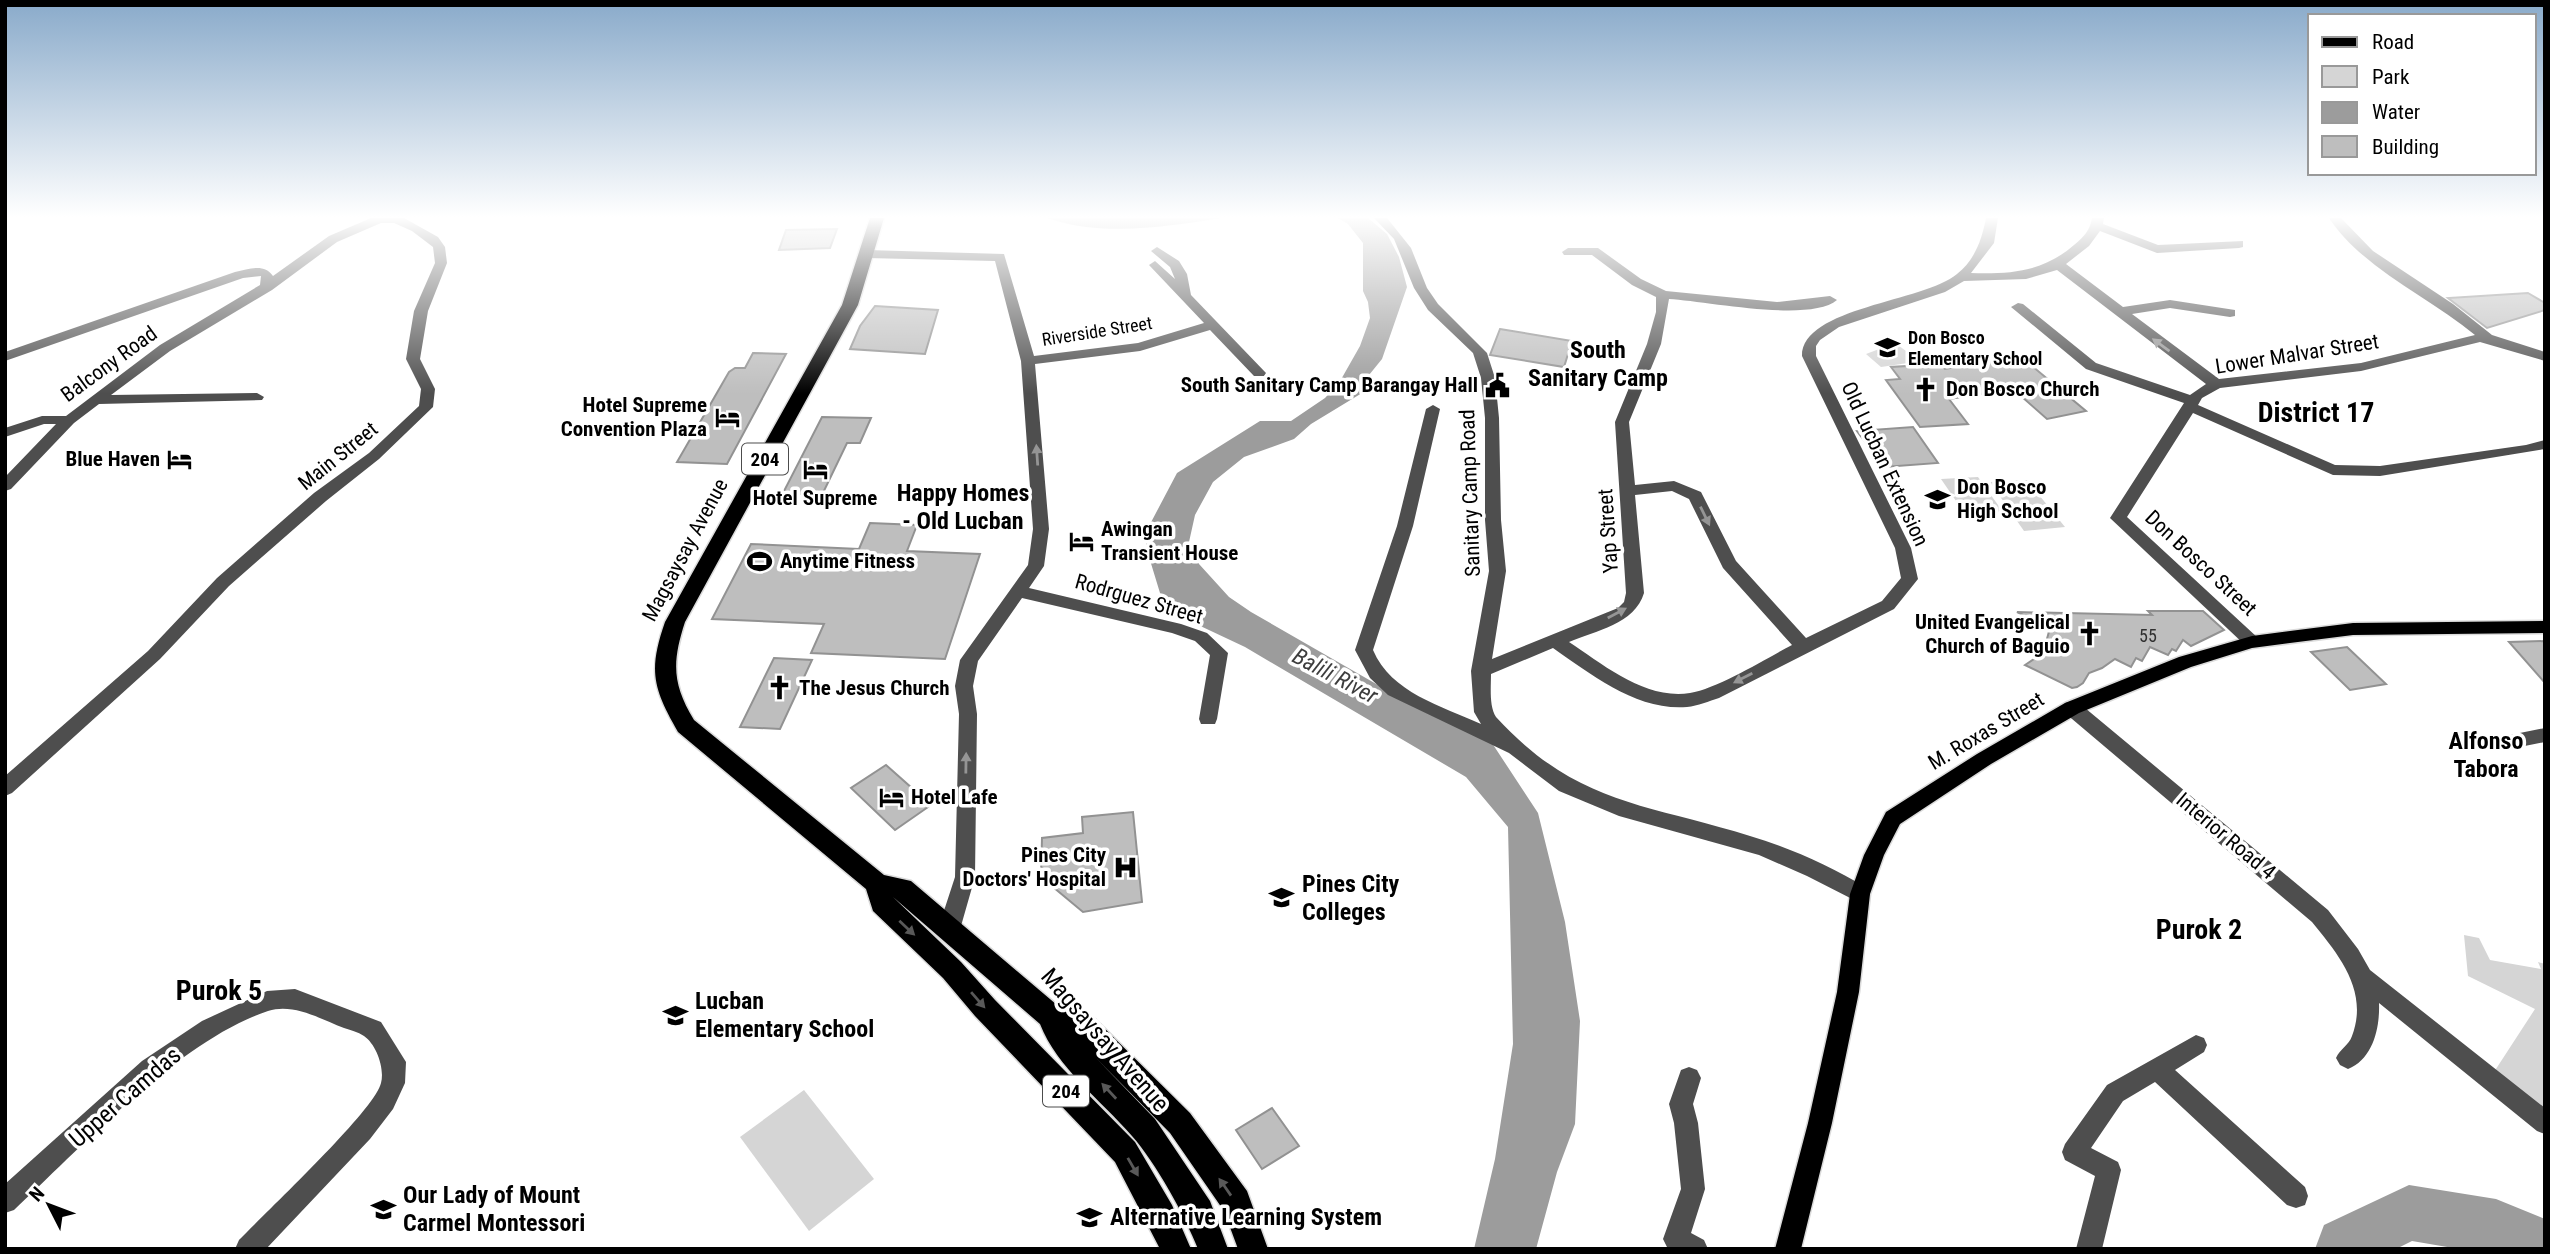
<svg xmlns="http://www.w3.org/2000/svg" width="2550" height="1254" viewBox="0 0 2550 1254" font-family="'Roboto Condensed',sans-serif">
<style>
.green{fill:#d5d5d5}
.water{fill:#9c9c9c}
.lines{fill:none;stroke-linecap:round;stroke-linejoin:round}
.river{fill:#9c9c9c;fill-rule:evenodd}
.building{fill:#bebebe;stroke:#929292;stroke-width:2}
.major-casing{stroke:#dbdbdb;stroke-width:3}
.highway-casing{stroke:#dbdbdb;stroke-width:3}
.minor{fill:#4e4e4e;fill-rule:evenodd}
.major{fill:#000;fill-rule:evenodd}
.highway{fill:#000;fill-rule:evenodd}
.oneway{fill:#959595}
.oneway2{fill:#595959}
.labels{text-anchor:middle;dominant-baseline:central;stroke-width:7;stroke-linejoin:round;paint-order:stroke}
.far-street-label{font-size:18px;fill:#000;stroke:#fff}
.far-poi-label{font-size:18px;font-weight:bold;fill:#000;stroke:#fff;text-anchor:start}
.number-label{font-size:18px;fill:#303030}
.shield{fill:#fff;stroke:#4c4c4c;stroke-width:2}
.shield-label{font-size:19px;font-weight:bold;fill:#000}
.street-label{font-size:21px;fill:#000;stroke:#fff}
.poi-label{font-size:21px;font-weight:bold;fill:#000;stroke:#fff;text-anchor:start}
.water-label{font-size:23px;font-style:italic;fill:#3d3d3d;stroke:#fff}
.quarter-label{font-size:24px;font-weight:bold;fill:#000;stroke:#fff}
.near-poi-label{font-size:24px;font-weight:bold;fill:#000;stroke:#fff;text-anchor:start}
.near-street-label{font-size:24px;fill:#000;stroke:#fff}
.district-label{font-size:28px;font-weight:bold;fill:#000;stroke:#fff}
.near-neighbourhood-label{font-size:28px;font-weight:bold;fill:#000;stroke:#fff}
</style>
<rect width="100%" height="100%" fill="#fff"/>
<g class="green">
<polygon points="1895,343 1917,359 1921,361 1881,367 1866,354"/>
<polygon points="1978,477 2003,512 1965,514 1941,479"/>
<polygon points="2027,480 2065,527 2024,531 1990,482"/>
<polygon points="2464,935 2479,938 2490,960 2541,969 2538,962 2545,964 2545,1113 2494,1072 2535,1009 2468,976"/>
<polygon points="804,1090 874,1179 809,1231 740,1137"/>
</g>
<g class="water">
<path d="M1047,218h174c-56,9 -119,19 -174,0z"/>
<polygon points="1338,218 1368,218 1387,234 1399,257 1407,287 1382,359 1369,375 1362,393 1311,424 1294,439 1244,457 1213,482 1195,515 1189,542 1199,564 1229,597 1251,612 1425,712 1490,740 1538,813 1565,922 1580,1021 1575,1124 1557,1172 1536,1249 1474,1249 1495,1159 1513,1044 1508,827 1466,777 1245,647 1177,615 1160,593 1146,547 1148,528 1177,473 1260,421 1291,421 1325,398 1339,383 1360,346 1370,318 1368,302 1363,291 1363,243 1348,224"/>
</g>
<g class="lines">
<polygon class="river" points="2409,1185 2496,1199 2545,1219 2545,1249 2459,1249 2412,1241 2396,1249 2315,1249 2324,1225"/>
</g>
<g class="building">
<polygon points="837,229 830,248 779,250 786,230"/>
<polygon points="2528,293 2545,303 2545,310 2487,328 2448,298"/>
<polygon points="875,306 938,310 925,354 850,349 860,326"/>
<polygon points="1500,329 1572,341 1564,367 1490,355"/>
<polygon points="753,353 786,354 727,464 677,462 729,372 735,368 745,368"/>
<polygon points="2020,356 2086,411 2047,419 2013,389 1949,399 1968,424 1920,427 1886,380 1900,379 1891,367 1940,364 1945,369"/>
<polygon points="822,417 871,418 860,443 847,443 822,495 783,493"/>
<polygon points="1913,427 1938,463 1884,467 1857,431"/>
<polygon points="870,523 917,525 907,551 980,554 945,659 811,653 824,624 712,619 751,544 859,549"/>
<polygon points="2148,611 2203,611 2224,630 2191,646 2183,640 2176,651 2172,649 2168,655 2150,647 2142,661 2136,658 2131,667 2115,659 2102,668 2089,673 2083,683 2077,687 2072,688 2025,665 2043,653 2050,628 2017,612 2152,615"/>
<polygon points="2545,641 2545,683 2509,642"/>
<polygon points="2347,647 2386,684 2350,690 2311,652"/>
<polygon points="774,658 812,660 780,729 740,727"/>
<polygon points="886,765 931,805 895,830 851,788"/>
<polygon points="1133,812 1142,902 1083,912 1041,877 1042,838 1083,833 1082,817"/>
<polygon points="1272,1108 1299,1146 1262,1169 1236,1130"/>
</g>
<g class="lines">
<defs>
<polygon id="major" points="2545,621 2545,633 2353,635 2252,648 2191,667 2079,713 1991,764 1900,824 1884,855 1870,894 1859,992 1832,1123 1801,1249 1775,1249 1808,1123 1837,992 1850,894 1864,855 1886,812 1977,754 2065,703 2179,657 2252,636 2353,623"/>
<path id="highway" d="M870,218h14l-26,87 -173,317c-13,40 -13,62 9,98l190,155 27,6 146,124 30,6 103,102 57,78 21,58h-30l-14,-38 -54,-78 -74,-75 59,61 55,82 18,48h-30c-13,-33 -42,-86 -66,-113 -31,-36 -75,-68 -92,-112l-147,-127 68,65 34,38 140,142 37,63 19,44h-31l-45,-87 -140,-146 -32,-38 -70,-67 -7,-22 -188,-157c-25,-44 -30,-61 -13,-110l177,-317z"/>
</defs>
<use href="#major" class="major-casing"/>
<use href="#highway" class="highway-casing"/>
<g class="minor">
<path d="M371,218h33l34,19 7,10 2,16 -19,48 -8,48 15,30 -2,18 -54,52 -53,42 -97,85 -69,73 -148,134 -7,3v-20l143,-125 69,-73 97,-85 55,-40 50,-47 2,-17 -15,-30 8,-48 21,-48 -2,-16 -21,-16 -18,-8h-13l-44,19 -65,48 -102,61 -59,44 146,-2 7,4 -2,3 -163,4 -25,19 -63,66 -6,2v-14l51,-53h-12l-39,13v-9l37,-12h24l94,-71 100,-60 1,-9 -18,2 -238,83v-9l230,-80c15,-3 29,-9 38,4l56,-40z"/>
<path d="M1374,218h13l24,30 16,40 11,16 49,49 8,25 4,40 2,102 5,51 -14,88 126,-51 6,-6 2,-9 -11,-171 32,-78 9,-32v-15l-24,-12 -40,-30h-28l-2,-3 6,-4h30l43,31 25,12 111,11 53,-6 7,4c-27,23 -131,1 -168,-1l-8,45 -32,78 6,63 39,-4 27,11 35,69 70,77 76,-37 19,-23 -6,-30 -93,-192c0,-49 122,-54 155,-82 18,-14 25,-35 29,-56h12l-4,25 -23,30c40,1 72,-1 103,-28 10,-8 16,-15 18,-27h12l-1,6 55,21 85,-4v6l-4,1 -82,5 -57,-22 -11,15 -23,18 57,43 47,-7 65,10v6l-5,1 -60,-9 -38,6 87,65 142,-16 114,-28c-46,-38 -113,-67 -146,-117h12l32,33 80,53 39,31 53,17v9l-65,-19 -119,29 -141,17 -18,10 -4,7 137,60 45,1 146,-21 19,-5v9l-165,27 -47,-1 -140,-62 -66,104 131,121 3,4 -3,4h-12l-136,-128 74,-115 -98,-34 -75,-62 7,-4 5,1 73,59 94,32 16,-11 -149,-114 -31,9 -62,2 -19,11 -106,35 -19,13 -4,6v10l95,192 7,31 -24,30 -175,89c-10,3 -21,8 -32,9 -50,4 -95,-32 -134,-59l-62,26c0,13 -2,32 5,43 81,88 149,86 254,119 41,12 80,30 117,52l3,6 -3,6 -7,3 -53,-27 -48,-21 -140,-39 -60,-25 -50,-38 -121,-58 -18,-17 -15,-28 42,-124 29,-117 7,-4 7,4 -27,117 -40,124c18,43 69,56 108,74l-7,-12 -3,-41 18,-100 -4,-51v-102l-4,-40 -8,-25 -45,-43 -14,-22 -20,-49zM1672,491l17,8 34,69 69,77c-27,14 -73,43 -102,48 -45,7 -86,-28 -121,-51 26,-11 66,-18 75,-49l-9,-98z"/>
<polygon points="1157,247 1179,261 1187,274 1191,295 1266,373 1264,376 1254,376 1210,330 1140,351 1035,364 1049,529 1044,566 1029,588 1181,624 1207,633 1228,653 1217,719 1215,724 1201,724 1199,719 1210,655 1195,641 1172,633 1022,598 978,661 973,686 977,714 975,877 961,926 958,932 950,935 942,932 939,926 955,877 959,714 955,686 960,660 1028,565 1033,529 1021,361 995,261 867,258 861,254 867,250 1004,254 1034,356 1138,343 1204,323 1149,265 1155,261 1175,279 1170,267 1151,251"/>
<path d="M2072,701l7,2 249,207 30,39 12,21 175,138v26l-8,-3 -158,-128c1,25 -6,56 -31,66l-8,-4 -4,-7c4,-9 13,-13 16,-22 17,-45 -13,-81 -40,-114l-247,-209 -2,-5 2,-5z"/>
<polygon points="2545,728 2545,742 2500,751 2493,749 2490,744 2493,739 2500,737"/>
<path d="M295,989l86,33 25,40 -1,21 -12,26 -23,30 -104,110h-31l4,-9c26,-27 136,-130 142,-157 4,-15 -5,-39 -17,-47 -6,-4 -14,-6 -20,-8 -24,-9 -50,-25 -76,-17 -88,29 -186,136 -254,199l-9,3v-29l137,-123 60,-40 65,-30z"/>
<polygon points="2196,1035 2204,1038 2207,1045 2204,1052 2175,1070 2305,1187 2308,1196 2305,1205 2296,1208 2287,1205 2155,1082 2123,1101 2091,1148 2118,1162 2121,1170 2102,1249 2076,1249 2095,1176 2065,1160 2062,1152 2065,1144 2107,1085"/>
<polygon points="1689,1067 1697,1070 1701,1078 1693,1104 1698,1123 1705,1189 1691,1233 1704,1240 1708,1249 1668,1249 1663,1239 1681,1189 1674,1123 1669,1104 1681,1070"/>
</g>
<use href="#major" class="major"/>
<use href="#highway" class="highway"/>
</g>
<defs><path id="oneway-solid" d="M-6-.8H1V-3.2L6.5 0L1 3.2V.8H-6Z" transform="scale(1.75)"/></defs>
<g class="oneway">
<use href="#oneway-solid" transform="translate(2161 345) rotate(-144)"/>
<use href="#oneway-solid" transform="translate(1037 455) rotate(-94)"/>
<use href="#oneway-solid" transform="translate(1705 516) rotate(64)"/>
<use href="#oneway-solid" transform="translate(1617 613) rotate(-28)"/>
<use href="#oneway-solid" transform="translate(1743 678) rotate(153)"/>
<use href="#oneway-solid" transform="translate(966 763) rotate(-89)"/>
</g>
<g class="oneway2">
<use href="#oneway-solid" transform="translate(907 928) rotate(43)"/>
<use href="#oneway-solid" transform="translate(978 1000) rotate(49)"/>
<use href="#oneway-solid" transform="translate(1109 1091) rotate(-133)"/>
<use href="#oneway-solid" transform="translate(1133 1167) rotate(60)"/>
<use href="#oneway-solid" transform="translate(1225 1187) rotate(-125)"/>
</g>
<linearGradient id="sky" x2="0" y2="1"><stop stop-color="#89aaca"/><stop offset="0.55" stop-color="#fff"/><stop offset="1" stop-color="#fff" stop-opacity="0"/></linearGradient>
<rect width="2550" height="394" fill="url(#sky)"/>
<defs>
<symbol id="school-bare" viewBox="-9 -9 18 18"><path d="M0-5L7-2L0 1L-7-2ZM-4 1L0 2.5L4 1V4Q0 6-4 4Z" fill="#000" stroke="#fff" stroke-width="2.5" paint-order="stroke"/></symbol>
<symbol id="civic-bare" viewBox="-9 -9 18 18"><path d="M-.6-6.5H3V-4.5H.6V-3L4-1V1h2V6H-6V1h2V-1L-.6-3ZM-1.2 2.5V6h2.4V2.5Z" fill="#000" stroke="#fff" stroke-width="2.5" paint-order="stroke"/></symbol>
<symbol id="church-bare" viewBox="-9 -9 18 18"><path d="M-1.2-6h2.4v3.5h3.3v2.4h-3.3V6h-2.4V-.1h-3.3v-2.4h3.3Z" fill="#000" stroke="#fff" stroke-width="2.5" paint-order="stroke"/></symbol>
<symbol id="hotel-bare" viewBox="-9 -9 18 18"><path d="M-6-4.5h1.5V1H6V5H4.5V3h-9V5H-6ZM-4 0a1.8 1.8 0 1 1 3.6 0ZM.5 0V-2.5h3Q6-2.5 6 0Z" fill="#000" stroke="#fff" stroke-width="2.5" paint-order="stroke"/></symbol>
<symbol id="stadium-bare" viewBox="-9 -9 18 18"><path d="M0-5a6.5 5 0 1 0 0 10a6.5 5 0 1 0 0-10ZM-3.5-1.8h7v3.6h-7Z" fill="#000" stroke="#fff" stroke-width="2.5" paint-order="stroke"/></symbol>
<symbol id="hospital-bare" viewBox="-9 -9 18 18"><path d="M-5-5h3v3.5h4V-5h3V5h-3V1.5h-4V5h-3Z" fill="#000" stroke="#fff" stroke-width="2.5" paint-order="stroke"/></symbol>
<symbol id="university-bare" viewBox="-9 -9 18 18"><path d="M0-5L7-2L0 1L-7-2ZM-4 1L0 2.5L4 1V4Q0 6-4 4Z" fill="#000" stroke="#fff" stroke-width="2.5" paint-order="stroke"/></symbol>
</defs>
<g fill-rule="evenodd">
<use href="#school-bare" x="1870" y="330" width="35" height="35"/>
<use href="#civic-bare" x="1480" y="368" width="35" height="35"/>
<use href="#church-bare" x="1908" y="372" width="35" height="35"/>
<use href="#hotel-bare" x="710" y="400" width="35" height="35"/>
<use href="#hotel-bare" x="162" y="442" width="35" height="35"/>
<use href="#hotel-bare" x="798" y="452" width="35" height="35"/>
<use href="#school-bare" x="1920" y="482" width="35" height="35"/>
<use href="#hotel-bare" x="1064" y="524" width="35" height="35"/>
<use href="#stadium-bare" x="742" y="544" width="35" height="35"/>
<use href="#church-bare" x="2072" y="616" width="35" height="35"/>
<use href="#church-bare" x="762" y="670" width="35" height="35"/>
<use href="#hotel-bare" x="874" y="780" width="35" height="35"/>
<use href="#hospital-bare" x="1108" y="850" width="35" height="35"/>
<use href="#university-bare" x="1264" y="880" width="35" height="35"/>
<use href="#school-bare" x="658" y="998" width="35" height="35"/>
<use href="#school-bare" x="366" y="1192" width="35" height="35"/>
<use href="#school-bare" x="1072" y="1200" width="35" height="35"/>
</g>
<g class="labels">
<g class="far-street-label">
<text transform="translate(1097 331) rotate(-9)">Riverside Street</text>
</g>
<g class="far-poi-label">
<text x="1908" y="337">Don Bosco<tspan x="1908" dy="21">Elementary School</tspan></text>
</g>
<g class="number-label">
<text x="2148" y="635">55</text>
</g>
<g class="shield">
<rect x="742" y="443.5" width="46" height="31" rx="5"/>
<rect x="1043" y="1075.5" width="46" height="31" rx="5"/>
</g>
<g class="shield-label">
<text x="765" y="459">204</text>
<text x="1066" y="1091">204</text>
</g>
<g class="street-label">
<text transform="translate(2297 354) rotate(-9)">Lower Malvar Street</text>
<text transform="translate(109 364) rotate(-36)">Balcony Road</text>
<text transform="translate(338 456) rotate(-39)">Main Street</text>
<text transform="translate(1885 464) rotate(65)">Old Lucban Extension</text>
<text transform="translate(1470 493) rotate(-92)">Sanitary Camp Road</text>
<text transform="translate(1608 531) rotate(-94)">Yap Street</text>
<text transform="translate(685 550) rotate(-62)">Magsaysay Avenue</text>
<text transform="translate(2201 563) rotate(43)">Don Bosco Street</text>
<text transform="translate(1139 599) rotate(16)">Rodrguez Street</text>
<text transform="translate(1986 731) rotate(-31)">M. Roxas Street</text>
<text transform="translate(2226 836) rotate(40)">Interior Road 4</text>
</g>
<g class="poi-label">
<text x="1478" y="385" text-anchor="end">South Sanitary Camp Barangay Hall</text>
<text x="1946" y="389">Don Bosco Church</text>
<text x="707" y="405" text-anchor="end">Hotel Supreme<tspan x="707" dy="24">Convention Plaza</tspan></text>
<text x="160" y="459" text-anchor="end">Blue Haven</text>
<text x="1957" y="487">Don Bosco<tspan x="1957" dy="24">High School</tspan></text>
<text x="815" y="498" text-anchor="middle">Hotel Supreme</text>
<text x="1101" y="529">Awingan<tspan x="1101" dy="24">Transient House</tspan></text>
<text x="780" y="561">Anytime Fitness</text>
<text x="2070" y="622" text-anchor="end">United Evangelical<tspan x="2070" dy="24">Church of Baguio</tspan></text>
<text x="799" y="688">The Jesus Church</text>
<text x="911" y="797">Hotel Lafe</text>
<text x="1106" y="855" text-anchor="end">Pines City<tspan x="1106" dy="24">Doctors' Hospital</tspan></text>
</g>
<g class="water-label">
<text transform="translate(1335 676) rotate(28)">Balili River</text>
</g>
<g class="quarter-label">
<text x="1598" y="350">South<tspan x="1598" dy="28">Sanitary Camp</tspan></text>
<text x="963" y="493">Happy Homes<tspan x="963" dy="28">- Old Lucban</tspan></text>
<text x="2486" y="741">Alfonso<tspan x="2486" dy="28">Tabora</tspan></text>
</g>
<g class="near-poi-label">
<text x="1302" y="884">Pines City<tspan x="1302" dy="28">Colleges</tspan></text>
<text x="695" y="1001">Lucban<tspan x="695" dy="28">Elementary School</tspan></text>
<text x="403" y="1195">Our Lady of Mount<tspan x="403" dy="28">Carmel Montessori</tspan></text>
<text x="1110" y="1217">Alternative Learning System</text>
</g>
<g class="near-street-label">
<text transform="translate(1105 1040) rotate(49)">Magsaysay Avenue</text>
<text transform="translate(125 1097) rotate(-41)">Upper Camdas</text>
</g>
<g class="district-label">
<text x="2316" y="412">District 17</text>
</g>
<g class="near-neighbourhood-label">
<text x="2199" y="929">Purok 2</text>
<text x="219" y="990">Purok 5</text>
</g>
</g>
<rect width="2550" height="1254" fill="none" stroke="#000000" stroke-width="14"/>
<rect x="2308" y="14" width="228" height="161" fill="#ffffff" stroke="#999999" stroke-width="2"/>
<rect x="2322" y="37" width="35" height="10" fill="#000000" stroke="#999999" stroke-width="2"/>
<text x="2372" y="49" font-size="21" fill="#000000">Road</text>
<rect x="2322" y="66" width="35" height="21" fill="#d5d5d5" stroke="#999999" stroke-width="2"/>
<text x="2372" y="84" font-size="21" fill="#000000">Park</text>
<rect x="2322" y="102" width="35" height="21" fill="#9c9c9c" stroke="#999999" stroke-width="2"/>
<text x="2372" y="119" font-size="21" fill="#000000">Water</text>
<rect x="2322" y="136" width="35" height="21" fill="#bebebe" stroke="#999999" stroke-width="2"/>
<text x="2372" y="154" font-size="21" fill="#000000">Building</text>
<g transform="translate(49 1205) rotate(312)" stroke="#ffffff" stroke-width="5" paint-order="stroke">
<path d="M0-5L12 26L0 18L-12 26Z" fill="#000000"/>
<text y="-10" font-size="19" font-weight="bold" text-anchor="middle" fill="#000000">N</text>
</g>
</svg>
